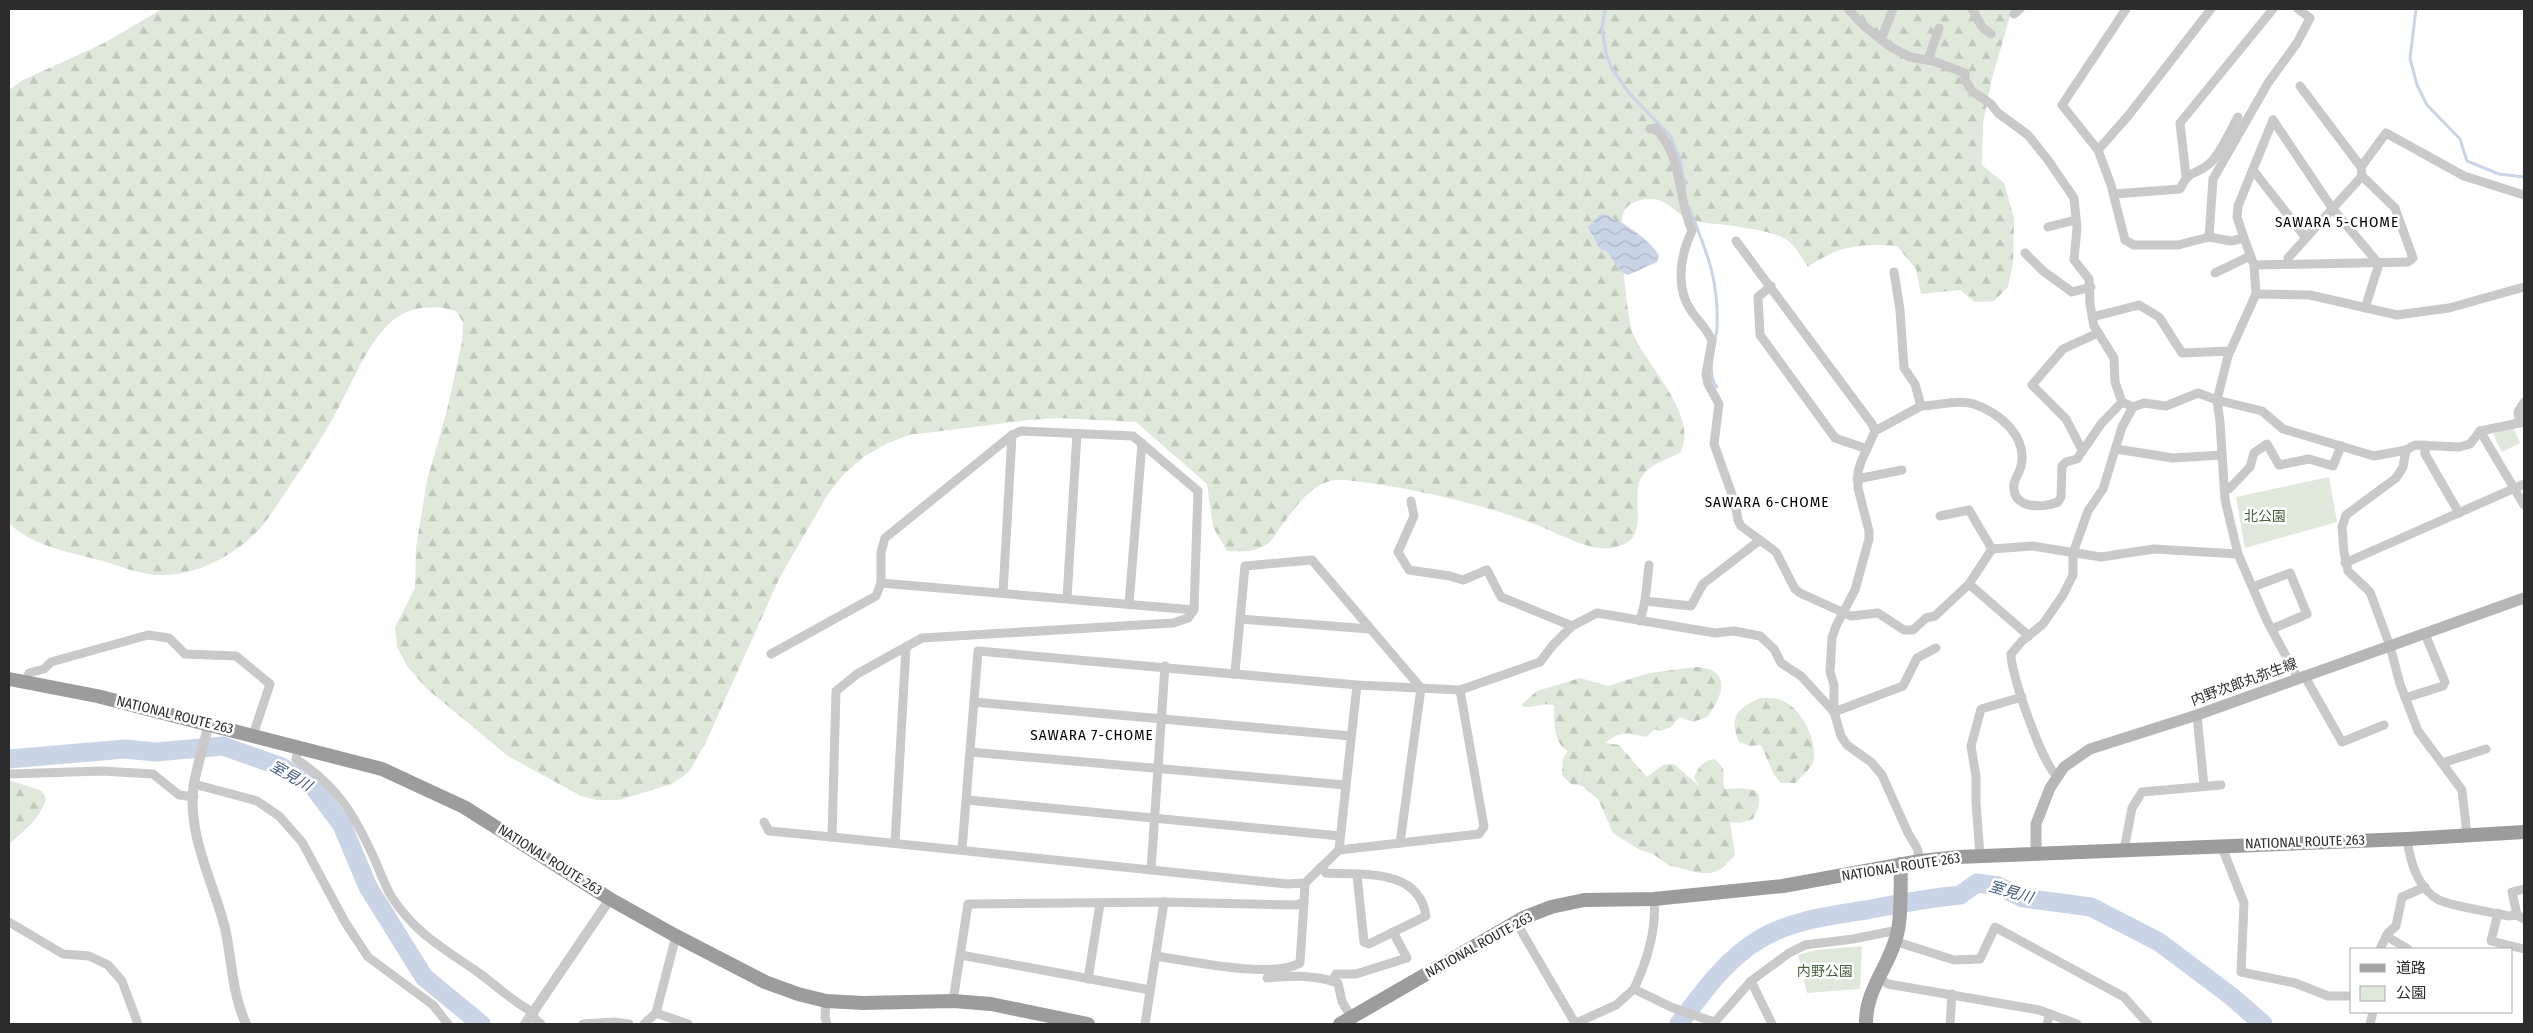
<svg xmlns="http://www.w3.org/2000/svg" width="2533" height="1033" viewBox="0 0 2533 1033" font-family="'Fira Sans Condensed','Noto Sans JP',sans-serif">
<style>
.green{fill:#dfe8db}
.forest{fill:url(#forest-firs)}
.water{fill:url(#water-waves)}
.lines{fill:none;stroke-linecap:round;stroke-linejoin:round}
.stream{stroke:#c9d4e6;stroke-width:3}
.river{stroke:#c9d4e6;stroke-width:19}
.minor{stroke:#c9c9c9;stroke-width:9}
.tertiary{stroke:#c9c9c9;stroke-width:10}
.secondary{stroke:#b6b6b6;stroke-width:11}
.primary{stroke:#a4a4a4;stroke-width:14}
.trunk{stroke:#9c9c9c;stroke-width:14}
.labels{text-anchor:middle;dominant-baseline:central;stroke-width:5;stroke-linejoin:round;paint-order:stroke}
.park-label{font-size:14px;fill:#486240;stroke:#fff}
.street-label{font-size:14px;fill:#2c2c2c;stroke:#fff}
.neighbourhood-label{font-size:15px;letter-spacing:1px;fill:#000;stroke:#fff}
.water-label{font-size:15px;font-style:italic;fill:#455d83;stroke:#fff}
</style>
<defs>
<pattern id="forest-firs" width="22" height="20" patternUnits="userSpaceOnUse" patternTransform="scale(1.25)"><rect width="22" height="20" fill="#dfe8db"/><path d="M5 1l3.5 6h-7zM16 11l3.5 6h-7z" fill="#c0c7bc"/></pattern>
<pattern id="water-waves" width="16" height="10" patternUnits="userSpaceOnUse" patternTransform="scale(1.25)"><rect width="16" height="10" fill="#c9d4e6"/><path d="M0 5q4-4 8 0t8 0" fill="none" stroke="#adb6c5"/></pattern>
</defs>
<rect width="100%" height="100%" fill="#fff"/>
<g class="green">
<polygon points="2512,425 2520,443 2502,452 2493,434"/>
<polygon points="2329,477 2337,522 2245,548 2236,497"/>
<polygon points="1862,946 1860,989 1807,993 1798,955 1816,950"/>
</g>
<g class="forest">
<path d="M162,9h1850l-20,70 -9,44 -1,42 22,18 10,35 -1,46 -5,23 -14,14 -19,1 -15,-12 -39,4 -5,-25 -19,-23c-36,-3 -60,0 -89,21 -6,-8 -13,-22 -21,-27 -14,-8 -32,-11 -48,-13 -14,-3 -40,-3 -52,-9 -13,-6 -20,-19 -36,-19 -11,0 -25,4 -28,15 -5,14 4,106 10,120 14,32 67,83 47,119 -12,6 -30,11 -38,23 -12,19 6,55 -16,67 -10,6 -26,7 -37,3 -21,-6 -40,-17 -60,-24 -54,-20 -126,-36 -184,-42 -32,-3 -49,28 -66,49 -4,6 -8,14 -15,17 -11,6 -24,6 -37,5l-14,-24 -6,-43 -71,-62 -79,-4 -28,2 -120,15 -21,8 -23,13 -21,18 -16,20 -49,85 -74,165 -16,28 -17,12 -53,16h-22l-16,-4 -73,-40 -82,-68 -19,-22 -10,-19 -2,-20 20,-39 1,-40 11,-68 19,-66 16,-72 1,-20 -7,-11c-21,-7 -47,-5 -64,10 -23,20 -36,54 -50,80 -15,29 -32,56 -51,83 -9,14 -18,28 -28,41 -25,29 -66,52 -106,50 -17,-1 -35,-8 -51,-13 -31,-9 -74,-15 -97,-39v-433l14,-10 79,-36z"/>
<path d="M1696,667c37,2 27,29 11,50l-14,5 -14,-5 -8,10 -11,4 -5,-2 -9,8c-19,-5 -25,-6 -41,6l14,2 28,32 16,-12 11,-1 24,21 -4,-8c5,-11 9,-16 20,-18 16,12 6,15 11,30 26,-1 45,-3 28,30l-13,4 -10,-1 5,33 -14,14 -10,4h-11l-30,-7 -17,-12 -15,-5 -25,-16 -15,-34 -16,-13 -11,-2 -9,-9 1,-17 5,-7c-16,-9 -13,-30 -14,-46 -11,-3 -19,3 -31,2l-1,-3 15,-13 43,-13 28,8 41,-13z"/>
<path d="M1760,698c10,0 18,-1 27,5 17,10 31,40 26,59 -3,8 -12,15 -18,21h-14l-7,-8 -13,-30 -11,1 -11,-4c-11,-25 -1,-34 21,-44z"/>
<path d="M9,780l33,11 4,8c-6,20 -22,32 -37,45z"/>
</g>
<path class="water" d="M1605,214c18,8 44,25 54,41l-2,7 -29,13 -7,-3 -13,-20 -8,-3 -11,-20 -1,-2 11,-12z"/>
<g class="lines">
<g class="stream">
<polyline points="1605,9 1602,28 1606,53 1612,69 1630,94 1671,137 1680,159 1685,189"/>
<polyline points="2416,9 2410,58 2417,85 2427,105 2460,139 2467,161 2499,174 2524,177"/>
<path d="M1689,207c17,44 30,71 28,120 -1,16 -12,47 0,60"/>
</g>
<g class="river">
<polyline points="9,759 125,749 156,752 223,746 282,767 313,786 342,825 368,887 424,977 481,1024"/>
<path d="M1679,1024c23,-31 47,-65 81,-85 32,-19 69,-23 106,-29 31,-6 62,-12 94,-15l17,-12 21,3 25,12 68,9 68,35 72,54 32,28"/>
</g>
<g class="minor">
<polyline points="1848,9 1863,25 1889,46 1910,57 1933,61 1965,73 1965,80 1972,91 1991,104 1998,113 2028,135 2048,160 2074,198 2077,228 2074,260 2089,279 2090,304 2094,326 2114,358 2115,382 2122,402 2133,407"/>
<polyline points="1972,9 1982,27 1991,34"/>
<polyline points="2126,9 2062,105 2098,150 2111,185 2125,240 2134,245 2178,245 2209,237 2231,241 2244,238 2254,265 2256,294 2228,356 2217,400 2220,422 2225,500 2238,554 2267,621 2298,678"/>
<polyline points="2014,14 2020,9"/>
<polyline points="1881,40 1893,9"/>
<polyline points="1928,60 1939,28"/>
<polyline points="2300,86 2361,167"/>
<polyline points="2273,120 2332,208 2379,264"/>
<path d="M1650,129l5,-1c29,30 21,66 37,103 -12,24 -17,58 0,81 7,10 16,18 20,29l-6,33 2,10 11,20 -5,40 21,59 3,17 3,6 35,26 19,37 5,4 51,23 27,-3 26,17h9l13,-12 9,-2 34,-32"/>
<polyline points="2098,150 2128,116 2211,9"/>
<polyline points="2253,170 2306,238"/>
<polyline points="2186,176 2180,123 2273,9"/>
<path d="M2114,194l66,-5c11,-23 18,-12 33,-29 10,-12 17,-29 25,-43"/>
<polyline points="2048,227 2075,220"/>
<polyline points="2209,237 2213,179 2268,83 2297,43 2310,18 2298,9"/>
<polyline points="2244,238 2237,217 2238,206 2273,120"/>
<polyline points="1736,241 1872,424 1875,431"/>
<polyline points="2025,253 2043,271 2072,292 2091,287"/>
<polyline points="2288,263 2288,258 2362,176 2361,167 2386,133 2464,176 2524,195"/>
<polyline points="2254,265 2408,262 2413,258 2395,208 2362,176"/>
<polyline points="1894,272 1900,310 1904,368 1915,384 1921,406 1875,431 1861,462 1858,472 1858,488 1869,531 1869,539 1855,590 1836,626 1832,638 1830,672 1834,685 1834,712 1841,736 1847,745 1871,762 1882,775 1908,833 1917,848 1920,861"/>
<polyline points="2215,273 2250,256"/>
<polyline points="1771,286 1758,297 1760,335 1835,438 1867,449"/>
<polyline points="2256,294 2310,295 2397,315 2449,308 2524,287"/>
<polyline points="2365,308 2379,264"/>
<polyline points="2092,317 2139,305 2159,317 2182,353 2230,351"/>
<path d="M1921,406c17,0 37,-7 53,-2 26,9 54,33 47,62 -1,6 -6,12 -7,18 -3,26 30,24 44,18l3,-5 1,-31 4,-4 11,-3 24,-35 21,-22"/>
<polyline points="2520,423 2518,412 2524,402"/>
<polyline points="2480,431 2524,505"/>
<polyline points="2425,445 2425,454 2459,513"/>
<polyline points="2116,449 2173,458 2222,455"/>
<polyline points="2082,450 2066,419 2032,385 2063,349 2098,333"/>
<polyline points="1857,479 1902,470"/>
<polyline points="2224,489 2229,489 2250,467 2254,453 2267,444 2279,465 2309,459 2333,466 2341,446"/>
<polyline points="1411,501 1414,516 1398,552 1409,570 1450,576 1463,580 1487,570 1501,597 1572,626"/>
<polyline points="1940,516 1969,510 1992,549 2032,546 2101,557 2154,549 2238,554"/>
<polyline points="1992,549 1969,584 2029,636"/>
<polyline points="2345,563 2524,484"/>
<polyline points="2253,587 2290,573 2307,614 2272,629"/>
<polyline points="1003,593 1012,435"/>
<polyline points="1067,598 1077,434"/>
<polyline points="1645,601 1649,565"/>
<polyline points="1129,604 1142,443"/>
<polyline points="1194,610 881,583 881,552 885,538 1012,435 1021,431 1133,436 1198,491 1194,610 1188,618 1173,623 922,638 857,674 836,691 832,837 1287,884 1305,883 1339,850 1479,834 1484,827 1460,690"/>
<polyline points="1240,619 1370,629"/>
<polyline points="1640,621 1645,601 1691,606 1703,584 1760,540"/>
<polyline points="771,654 876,596 881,583"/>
<polyline points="1235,672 1245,566 1312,560 1421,688 1400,843"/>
<polyline points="2304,675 2342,742 2384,725"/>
<polyline points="26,683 29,673 44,669 51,662 148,635 169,638 185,654 236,656 270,684 253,735"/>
<polyline points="2405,698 2443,686 2445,682 2425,634"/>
<polyline points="974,702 1351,736"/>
<polyline points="1834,712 1903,686 1917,658 1936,648"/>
<polyline points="2197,715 2204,786"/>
<path d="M299,746l-3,13c41,27 58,55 78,99 6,13 11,29 19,41 24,36 52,50 86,74 18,13 34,29 55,40"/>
<polyline points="971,752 1345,785"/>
<polyline points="2442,763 2486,749"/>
<polyline points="9,774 102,771 153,774 179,795 194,797"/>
<path d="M2057,776c-14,-10 -47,-104 -46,-122l11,-13 21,-17 20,-29 10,-20v-22l15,-42 15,-22 19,-62 11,-20 11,-4 22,3 32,-13 19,7 45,11 21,18 91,27 32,-6"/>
<polyline points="194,784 257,801 279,816 302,842 345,922 368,957 433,1005 448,1024"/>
<polyline points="967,800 1340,836"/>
<polyline points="764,822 769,831 832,837"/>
<polyline points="2467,835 2462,790 2418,731 2400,684 2390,646 2370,592 2348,571 2344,552 2342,527 2346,515 2396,478 2403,467 2406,450 2415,445 2459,447 2470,444 2480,431 2524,422"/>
<path d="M2407,839c3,22 11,50 32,61 11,6 54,12 69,16l9,-1 7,4"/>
<polyline points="895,843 906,647"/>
<polyline points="2221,845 2244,903 2241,972 2295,983 2328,996 2352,996"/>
<polyline points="962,850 978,651 1357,685 1460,690 1540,662 1553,645 1572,626 1597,613 1715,633 1734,631 1760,636 1774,649 1781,663 1801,676 1834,712"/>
<polyline points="1339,850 1357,685"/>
<polyline points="2124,850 2132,808 2142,792 2221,785"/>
<polyline points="1980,855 1976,803 1976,776 1971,746 1981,709 2022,697"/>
<path d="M1321,867l5,6c36,2 93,-5 100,43l-57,28 -5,-2 -7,-67"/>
<polyline points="1151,870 1165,666"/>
<path d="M1654,899c3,31 -7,62 -20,90l37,18 43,15"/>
<polyline points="2498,913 2491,941 2524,949"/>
<polyline points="2517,915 2512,892 2524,889"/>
<polyline points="9,922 63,954 89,956 108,965 122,981 138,1024"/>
<polyline points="1516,922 1575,1023"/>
<polyline points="2386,936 2408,949"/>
<polyline points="1894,941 1954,960 1980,959 1995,927 2124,997 2148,1024"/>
<polyline points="2380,949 2388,933 2396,926 2402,897 2425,887"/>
<polyline points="961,955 1150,990"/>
<path d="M1156,956c34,5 116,23 144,7l4,-61"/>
<polyline points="1877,977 1888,984 2039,1010 2077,1024"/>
<path d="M1267,978c25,-2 46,-4 71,5l4,19 10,16"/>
<polyline points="1088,979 1100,904"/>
<polyline points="1332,981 1336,974 1356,974 1407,958 1393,932"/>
<polyline points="1751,981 1772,1024"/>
<polyline points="826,1001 825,1017 827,1024"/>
<polyline points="953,1001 968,904 1164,902 1296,905 1304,902 1305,883"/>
<polyline points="656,1013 688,1024"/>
<polyline points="532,1016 541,1024"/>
<polyline points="583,1024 614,1022 629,1024"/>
<polyline points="644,1024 656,1013 676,936"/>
<polyline points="1145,1024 1164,902"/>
<polyline points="1574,1024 1616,1005 1634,989"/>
<polyline points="1713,1024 1751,981 1789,953 1805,945 1853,939 1898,930"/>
<polyline points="1950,1024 1952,994"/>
<polyline points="2047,1024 2050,1014"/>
<polyline points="2370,1024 2373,1012"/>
</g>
<g class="tertiary">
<path d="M209,724c-5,19 -11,39 -15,59 -8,50 19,98 31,145 7,32 7,66 21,96"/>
<polyline points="525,1024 610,899"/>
</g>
<polyline class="secondary" points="2036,852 2036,824 2050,788 2064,767 2090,749 2197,715 2524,598"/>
<path class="primary" d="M1866,1024c-1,-36 26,-60 32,-94 4,-21 2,-44 3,-66"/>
<g class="trunk">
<polyline points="9,679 97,696 382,769 464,807 610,899 676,936 765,982 798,994 826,1001 864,1003 953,1001 991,1004 1088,1024"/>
<polyline points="1340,1024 1523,918 1551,907 1584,900 1654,899 1783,886 1920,861 1958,857 2407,839 2524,832"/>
</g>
</g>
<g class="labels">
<g class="park-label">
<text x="2265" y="516">北公園</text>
<text x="1825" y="971">内野公園</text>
</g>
<g class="street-label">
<text transform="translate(2244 682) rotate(-20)">内野次郎丸弥生線</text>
<text transform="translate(175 715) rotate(14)">NATIONAL ROUTE 263</text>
<text transform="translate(2305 842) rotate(-2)">NATIONAL ROUTE 263</text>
<text transform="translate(550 860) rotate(32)">NATIONAL ROUTE 263</text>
<text transform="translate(1901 867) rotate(-9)">NATIONAL ROUTE 263</text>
<text transform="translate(1479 945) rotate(-29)">NATIONAL ROUTE 263</text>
</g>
<g class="neighbourhood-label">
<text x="2337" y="222">SAWARA 5-CHOME</text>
<text x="1767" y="502">SAWARA 6-CHOME</text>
<text x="1092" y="735">SAWARA 7-CHOME</text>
</g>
<g class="water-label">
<text transform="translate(291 776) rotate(30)">室見川</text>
<text transform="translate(2011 892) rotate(16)">室見川</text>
</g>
</g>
<rect width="2533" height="1033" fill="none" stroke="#2c2c2c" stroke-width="20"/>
<rect x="2350" y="948" width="162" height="65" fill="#ffffff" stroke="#ababab"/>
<rect x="2360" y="964" width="25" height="8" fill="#a4a4a4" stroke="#ababab"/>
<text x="2396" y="973" font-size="15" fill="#2c2c2c">道路</text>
<rect x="2360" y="986" width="25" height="15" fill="#dfe8db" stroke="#ababab"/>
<text x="2396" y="998" font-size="15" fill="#2c2c2c">公園</text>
</svg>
